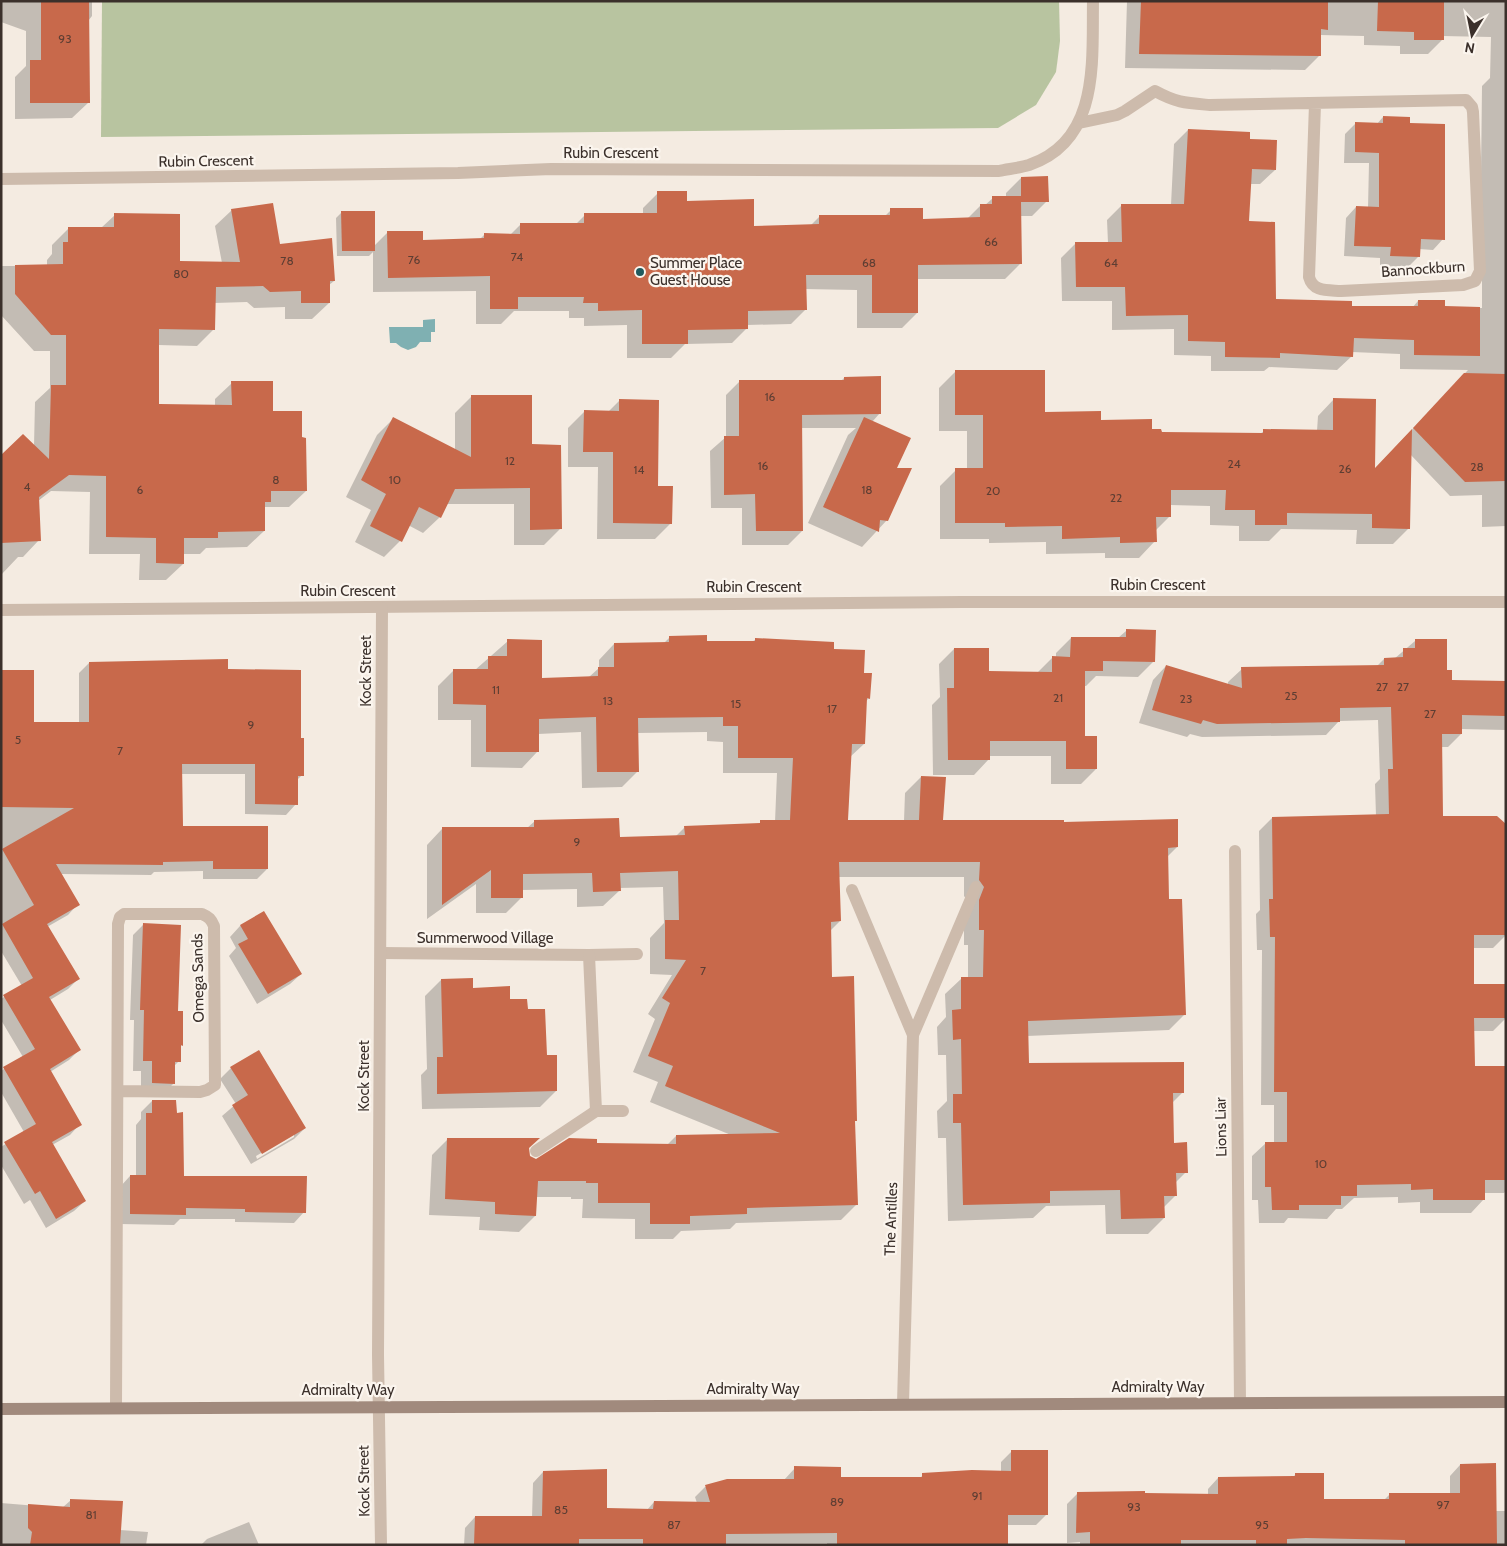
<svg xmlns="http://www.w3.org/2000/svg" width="1507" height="1546" viewBox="0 0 1507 1546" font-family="Cabin,sans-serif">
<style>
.green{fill:#b8c4a0}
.water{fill:#7fb0b2}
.shadow{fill:#0003;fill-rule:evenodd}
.building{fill:#c8694b}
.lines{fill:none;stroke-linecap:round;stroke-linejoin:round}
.street{stroke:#cdbbac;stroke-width:12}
.secondary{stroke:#a18a7d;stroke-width:12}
.poi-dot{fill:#1f5a5e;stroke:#fbf5ee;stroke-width:2}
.labels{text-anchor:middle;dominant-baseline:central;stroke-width:4.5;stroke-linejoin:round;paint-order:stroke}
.number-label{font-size:12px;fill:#5e3e33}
.street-label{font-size:15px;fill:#3b302b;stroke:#fbf5ee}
.poi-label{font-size:15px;fill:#3b302b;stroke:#fbf5ee;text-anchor:start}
</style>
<rect width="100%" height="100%" fill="#f4ebe1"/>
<polygon class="green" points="102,1 1059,1 1060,41 1056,72 1036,105 998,128 101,137"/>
<polygon class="water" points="435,319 435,332 431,332 431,342 420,342 416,347 408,350 401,347 396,343 390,343 389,327 423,327 423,320"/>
<g class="shadow">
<polygon points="1,1 92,1 92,16 88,21 89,102 72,118 15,119 15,77 26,66 26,31 1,22"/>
<polygon points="1127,1 1506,1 1506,526 1482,527 1482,495 1450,496 1410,454 1409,528 1393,544 1356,544 1357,530 1281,529 1269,541 1239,541 1239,526 1210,525 1210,506 1170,505 1170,516 1155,531 1155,541 1139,558 1105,558 1105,553 1046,554 1046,542 989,543 989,539 940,539 940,486 956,470 967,470 967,431 939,431 939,388 955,372 1044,413 1100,421 1160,433 1260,434 1264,431 1317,431 1318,416 1334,399 1374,470 1468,370 1400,369 1400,354 1352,352 1352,356 1337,370 1269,367 1264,371 1211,371 1211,356 1174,355 1174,329 1112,330 1112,301 1062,301 1061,258 1076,243 1108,243 1107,220 1122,205 1171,205 1174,144 1188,130 1248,140 1275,170 1260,184 1250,184 1248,223 1274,300 1351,307 1412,308 1418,301 1444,308 1482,308 1482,265 1480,265 1482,86 1490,78 1491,37 1442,36 1442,40 1428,54 1400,54 1400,46 1364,45 1364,36 1320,35 1319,56 1305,70 1125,68"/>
<polygon points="1383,117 1409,124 1443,239 1433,250 1419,249 1418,257 1408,267 1380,266 1380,258 1344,256 1346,218 1356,207 1368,208 1369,163 1344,163 1345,134 1355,124 1377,124"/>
<polygon points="1021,178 1047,201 1032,216 1020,216 1020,264 1005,279 917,279 917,313 902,328 857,328 857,290 805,289 806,309 791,324 747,325 747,328 732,343 685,344 671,358 627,358 627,325 584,326 584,318 569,318 569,311 514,311 501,324 476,324 476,291 373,292 373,252 369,256 337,256 336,218 341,213 374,246 388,232 422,241 479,240 484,235 510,235 521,224 576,224 585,215 643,214 643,208 658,193 753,228 810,226 820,216 884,217 891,210 922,220 967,219 980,206 984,206 993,198 1006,197 1006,193"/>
<polygon points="232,210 279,245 334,281 329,285 329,303 312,319 285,319 285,307 254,308 247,302 214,303 214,329 197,346 158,345 158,405 215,406 215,399 232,383 272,413 301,439 306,491 289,507 264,507 264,531 247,547 206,548 200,554 183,554 183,564 166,580 139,580 140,554 89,554 90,492 51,491 38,501 39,540 23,557 18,557 1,575 1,457 34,446 35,402 50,388 50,351 34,351 1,315 1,266 47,266 47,260 52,254 52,245 69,228 101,228 115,215 179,262 222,263 215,226"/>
<polygon points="844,378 880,413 872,422 887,520 862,547 808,523 848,435 856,428 801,428 802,531 788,545 742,545 742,508 711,508 710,451 726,437 726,395 740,381 841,381"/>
<polygon points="471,397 531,445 560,529 544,545 514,545 514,504 446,504 440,517 423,533 408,525 400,541 384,557 355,542 371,510 346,497 377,435 393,419 455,451 455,413"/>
<polygon points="619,401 671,523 655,539 597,539 598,467 568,467 568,428 584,412 608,412"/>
<polygon points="1126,631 1154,661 1138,677 1096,676 1086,686 1084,686 1084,738 1096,769 1081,784 1051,784 1051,756 989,756 989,759 974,775 933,775 932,705 940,697 939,664 954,649 988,672 1037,673 1052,658 1056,658 1056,653 1071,638 1118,638"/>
<polygon points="670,637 706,642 752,642 756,639 832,650 863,674 869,698 866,701 864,744 850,757 847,821 904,821 905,793 921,777 942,821 1063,823 1177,847 1167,857 1168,901 1185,1014 1169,1030 1027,1036 1028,1065 1183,1092 1172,1103 1173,1144 1186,1172 1175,1183 1176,1195 1163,1208 1164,1218 1148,1234 1106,1234 1105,1205 1046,1206 1033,1218 948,1221 946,1138 938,1138 937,1111 947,1101 946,1055 938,1055 937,1027 946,1017 945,994 961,979 968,979 968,945 964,945 964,917 969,903 964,896 964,877 838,877 840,921 830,931 831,978 854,1121 857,1204 841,1220 736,1223 730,1229 681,1231 673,1239 635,1239 635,1219 582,1218 583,1199 571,1199 571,1197 536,1197 535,1216 519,1232 479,1230 480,1217 429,1215 432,1155 448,1139 528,1149 528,1157 536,1160 596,1145 667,1145 676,1136 731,1135 650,1102 658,1082 633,1072 655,1019 648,1014 672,975 650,974 650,938 664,923 663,887 619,888 619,891 603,906 577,907 577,889 522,890 522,897 506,913 476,913 476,884 427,919 427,845 442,829 527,828 535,821 618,838 675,837 685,827 758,825 761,822 775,822 777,773 723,773 723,742 707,741 707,732 637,733 638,771 622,787 582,788 581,732 538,734 537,752 522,768 471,767 471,720 438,720 438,686 454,670 475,670 508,641 541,679 589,677 599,668 599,660 614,644 664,643"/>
<polygon points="1415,641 1446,672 1451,681 1506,681 1506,730 1461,729 1461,734 1448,747 1441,747 1442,817 1506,826 1506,935 1493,948 1472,948 1473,985 1506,1018 1493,1031 1473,1031 1473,1067 1506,1067 1506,1191 1504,1193 1484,1193 1484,1199 1471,1213 1420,1213 1420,1202 1398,1203 1398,1197 1354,1198 1342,1209 1336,1209 1327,1219 1288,1218 1284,1223 1259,1223 1258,1200 1252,1200 1252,1156 1266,1143 1274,1143 1274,1105 1261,1105 1262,950 1257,950 1256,914 1260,910 1259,831 1272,818 1376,816 1375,784 1380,779 1378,720 1339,721 1326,735 1202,737 1190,734 1187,737 1139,723 1153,680 1166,666 1228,685 1228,682 1242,669 1377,666 1384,659 1394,659"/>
<polygon points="89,663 226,670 300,739 302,775 296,781 296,804 286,815 245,814 245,774 181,774 182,827 267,869 257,879 203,879 203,871 154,872 151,875 61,874 78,904 68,915 47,927 78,979 68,989 50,1000 79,1050 69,1060 50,1072 80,1124 70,1135 52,1145 85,1201 74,1211 46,1228 30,1200 24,1204 1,1165 1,1147 24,1132 1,1092 1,1071 23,1057 1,1020 1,999 22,986 1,951 1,671 33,724 79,723 79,673"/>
<polygon points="264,913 301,974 290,984 257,1004 229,956 236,948 230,937 240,926"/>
<polygon points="143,925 177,1012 182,1045 180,1047 179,1061 173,1067 174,1083 163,1094 141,1094 141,1071 133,1071 134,1020 130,1020 133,935"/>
<polygon points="441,980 509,1001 527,1011 546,1057 556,1091 540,1107 422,1109 421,1075 427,1069 425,996"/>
<path d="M231,1068l74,60 -11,11 -43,25 -29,-48 14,-12 -16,-25zM294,1134v3l-37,22 -1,-3z"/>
<polygon points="152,1101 182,1177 304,1212 294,1223 235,1222 235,1219 180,1219 174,1225 120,1224 120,1187 130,1176 136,1176 136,1125 141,1119 141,1112"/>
<polygon points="1012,1451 1046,1515 1036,1525 1007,1525 1007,1545 827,1545 827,1543 464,1545 465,1528 475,1517 532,1518 533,1483 543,1472 605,1509 647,1510 654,1502 697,1503 695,1497 705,1487 784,1480 795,1468 840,1478 920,1478 923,1475 1001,1472 1001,1462"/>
<polygon points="1460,1465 1495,1511 1506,1511 1506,1545 1080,1545 1080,1542 1067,1543 1067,1504 1078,1493 1208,1495 1208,1489 1218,1478 1292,1478 1296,1474 1323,1500 1384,1500 1390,1494 1450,1494 1450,1476"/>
<polygon points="71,1500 120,1530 148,1532 146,1545 1,1545 1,1503 62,1508"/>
<polygon points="249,1522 259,1545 201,1545 207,1539"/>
</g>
<g class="building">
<polygon points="41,1 89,1 90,103 30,103 30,60 41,60"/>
<polygon points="1141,1 1328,1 1328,30 1321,29 1321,56 1139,54"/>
<polygon points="1378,1 1444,1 1444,40 1414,40 1414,32 1377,31"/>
<polygon points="1383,116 1410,117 1410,123 1445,124 1445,240 1421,239 1420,257 1390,256 1391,247 1354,246 1356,206 1379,207 1379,153 1355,152 1355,122 1383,123"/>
<polygon points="1188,129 1250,132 1250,139 1277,140 1276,170 1252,169 1249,221 1275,222 1276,299 1352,301 1352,306 1418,306 1418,300 1445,300 1445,306 1480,307 1480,356 1414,355 1414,340 1354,338 1353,357 1280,353 1280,358 1225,357 1225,342 1188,341 1188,315 1126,316 1125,287 1076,287 1075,242 1122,242 1121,204 1184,204"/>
<polygon points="1048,176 1049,202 1021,202 1022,264 918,265 918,313 872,313 872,275 806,275 807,310 748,311 748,329 688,330 688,344 642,344 642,310 598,311 598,303 583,303 584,297 518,297 518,309 490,309 490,276 388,278 387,231 423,231 423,240 484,238 484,233 520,234 520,223 584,223 584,213 657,213 657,191 687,191 687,201 754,199 754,226 819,224 819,215 890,215 890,208 923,208 923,219 980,217 980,204 992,204 992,196 1021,196 1021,177"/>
<polygon points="273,203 280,244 332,238 335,281 330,281 330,303 301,303 301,291 270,292 263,286 216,287 215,330 159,329 159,404 232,405 231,381 273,381 273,411 302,411 302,437 306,438 307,491 271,491 271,502 265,502 265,531 218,532 218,538 184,538 184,564 156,563 156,538 106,537 106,476 69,475 39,497 41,541 1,543 1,455 23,434 49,459 51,385 66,385 66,335 51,335 15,294 15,265 63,264 63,242 68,242 68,227 114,227 114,213 180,214 180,261 240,262 231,209"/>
<polygon points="341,211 375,211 375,251 342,251"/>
<polygon points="955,370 1045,370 1045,412 1101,411 1101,420 1152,419 1152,429 1161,429 1162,432 1263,433 1263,429 1333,430 1333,398 1376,399 1375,468 1412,429 1410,529 1372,528 1372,514 1287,513 1287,525 1255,525 1255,510 1225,510 1226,490 1171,490 1171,517 1156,517 1157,542 1120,543 1120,537 1062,539 1062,526 1005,527 1005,523 955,523 955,468 983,468 983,415 955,415"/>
<polygon points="1464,373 1506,374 1506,481 1465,482 1413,428"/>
<polygon points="881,376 881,414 802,415 803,531 756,531 755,494 724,495 724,436 739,436 739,380 844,380 844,377"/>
<polygon points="471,395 532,395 532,444 561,445 562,529 530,530 530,488 455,489 441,518 419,507 402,542 370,526 386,494 361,480 393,417 471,457"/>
<polygon points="619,399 659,400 658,486 673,486 672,524 613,523 613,452 583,452 584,410 619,411"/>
<polygon points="864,417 911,438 897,468 912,468 888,521 880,520 879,532 823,507"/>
<polygon points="1126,629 1156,630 1155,662 1103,661 1103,671 1085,671 1085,736 1097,736 1097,769 1066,769 1066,741 990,741 990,760 948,760 947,688 954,688 954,648 989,648 989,671 1052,672 1052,656 1070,657 1071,637 1126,637"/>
<polygon points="707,635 707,641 755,641 755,638 834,642 834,649 865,650 864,673 872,673 870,699 867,698 865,744 852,744 848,820 919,820 921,776 946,777 943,820 1064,820 1064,822 1178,819 1178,847 1168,848 1169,899 1182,899 1186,1015 1028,1021 1029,1063 1184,1062 1184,1093 1173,1093 1174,1143 1187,1142 1188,1173 1176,1173 1177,1196 1164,1196 1165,1218 1121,1219 1120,1190 1050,1191 1050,1203 963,1205 961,1123 953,1123 953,1094 962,1094 961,1039 953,1040 952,1010 961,1009 961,977 983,977 984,930 979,930 979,900 984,887 979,880 980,862 839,862 841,921 831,922 832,977 854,976 857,1121 855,1121 858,1205 747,1208 747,1214 690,1216 690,1224 650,1224 650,1203 598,1203 598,1183 586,1183 586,1181 538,1181 536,1216 495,1214 495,1202 445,1199 447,1138 540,1138 529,1148 530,1156 536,1159 569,1138 597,1139 597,1143 676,1144 676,1135 780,1133 665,1086 673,1066 648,1056 670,1003 662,998 686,960 665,959 665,920 679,920 678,871 620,873 621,891 593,892 592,873 523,874 523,898 491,898 491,870 442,905 442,827 534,827 534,820 619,818 620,837 685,835 684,826 760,823 760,820 790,820 793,758 738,758 738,726 723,726 723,717 638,718 639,772 597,772 596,717 539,719 539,752 486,752 486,705 453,704 453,669 488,669 488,656 507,656 507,639 542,640 542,678 598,676 598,667 614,667 614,643 669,642 669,636"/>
<polygon points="1415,639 1447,639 1447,670 1452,670 1452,680 1506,681 1506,716 1462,715 1462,734 1442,734 1443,816 1497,816 1506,824 1506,935 1474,935 1474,984 1506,984 1506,1018 1474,1018 1475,1066 1506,1066 1506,1180 1485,1180 1485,1200 1433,1200 1433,1189 1411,1190 1411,1184 1357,1185 1357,1196 1341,1196 1341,1205 1299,1205 1299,1210 1272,1210 1271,1187 1265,1187 1265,1142 1287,1142 1287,1092 1274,1092 1275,937 1270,937 1269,899 1273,899 1272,817 1389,814 1388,769 1393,769 1391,707 1340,708 1340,722 1217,724 1203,720 1201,724 1152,710 1166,665 1242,688 1241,667 1384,665 1384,658 1403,657 1403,648 1415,648"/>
<polygon points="228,659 228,669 301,670 301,738 304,738 304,776 298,776 298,805 255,804 255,764 182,764 183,826 268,826 268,869 213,869 213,861 163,862 163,865 56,864 80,905 47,924 80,979 49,997 81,1050 50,1069 82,1125 52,1142 86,1201 56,1219 40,1191 35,1194 4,1142 36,1124 3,1067 35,1049 3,995 33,978 2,924 34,905 2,849 74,808 1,807 1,670 34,670 34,722 89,722 89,662"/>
<polygon points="264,911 302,974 268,994 238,944 248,939 240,925"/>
<polygon points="143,923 181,925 178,1011 183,1011 183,1046 181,1045 181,1062 175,1062 175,1084 152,1083 152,1061 143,1061 144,1010 140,1010"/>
<polygon points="473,978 473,988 510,986 510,999 527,999 528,1009 545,1009 547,1055 557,1055 557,1091 437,1094 437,1057 443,1057 441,979"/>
<polygon points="259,1050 306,1128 262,1154 232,1105 248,1095 230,1067"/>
<polygon points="152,1100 176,1100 177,1113 183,1112 184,1176 307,1176 306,1213 245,1212 245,1209 186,1208 186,1215 130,1214 130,1175 146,1175 146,1113 152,1113"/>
<polygon points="1011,1450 1048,1450 1048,1515 1008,1515 1008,1545 837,1545 837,1533 726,1534 726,1545 643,1545 643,1539 579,1539 579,1545 474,1545 475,1516 542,1516 543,1471 607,1469 607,1508 653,1509 654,1501 710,1502 705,1485 727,1479 794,1479 794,1466 841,1467 841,1477 922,1477 922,1473 972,1470 1011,1471"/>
<polygon points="1496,1463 1497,1545 1405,1545 1405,1540 1306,1538 1287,1539 1287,1545 1256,1545 1256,1540 1181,1540 1181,1545 1090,1545 1090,1532 1076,1533 1077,1492 1145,1491 1145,1493 1218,1494 1218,1477 1295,1476 1295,1473 1324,1473 1324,1499 1389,1499 1389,1493 1460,1493 1460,1464"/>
<polygon points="70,1499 123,1501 120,1545 30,1545 32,1532 28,1528 28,1504 70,1507"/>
</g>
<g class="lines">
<g class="street">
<path d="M1079,123l38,-8 8,-4 30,-20c22,12 31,12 55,14l256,-5 6,7 1,5 7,159 -5,10 -12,4 -122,6c-14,-1 -28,1 -32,-14l6,-173"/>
<path d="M1,179l457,-6 93,-4 448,2c9,-2 20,-3 30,-6 71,-24 63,-103 64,-164"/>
<polyline points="1,610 962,602 1506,602"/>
<polyline points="1235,851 1240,1403"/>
<polyline points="852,890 913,1035"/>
<polyline points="381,953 589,955 637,954"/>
<polyline points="589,955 596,1111 623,1111"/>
<polyline points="536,1151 596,1111"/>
<polyline points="903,1404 913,1035 976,887"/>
<path d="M116,1408l2,-484 2,-7 4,-3h78c7,3 9,5 12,12l1,159 -8,5 -7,2 -82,-1"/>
<polyline points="381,1545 378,1355 382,608"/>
</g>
<polyline class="secondary" points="1,1409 1506,1402"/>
</g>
<circle class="poi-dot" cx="640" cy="272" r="5"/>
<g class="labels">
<g class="number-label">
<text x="65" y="38">93</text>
<text x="991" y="241">66</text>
<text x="517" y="256">74</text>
<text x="414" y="259">76</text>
<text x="287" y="260">78</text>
<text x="869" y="262">68</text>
<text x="1111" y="262">64</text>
<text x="181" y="273">80</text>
<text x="770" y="396">16</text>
<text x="510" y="460">12</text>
<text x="1234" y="463">24</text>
<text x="763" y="465">16</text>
<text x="1477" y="466">28</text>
<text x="1345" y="468">26</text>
<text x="639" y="469">14</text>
<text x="276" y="479">8</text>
<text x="395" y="479">10</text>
<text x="27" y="486">4</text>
<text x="140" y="489">6</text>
<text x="867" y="489">18</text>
<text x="993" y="490">20</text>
<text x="1116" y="497">22</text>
<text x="1382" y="686">27</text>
<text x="1403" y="686">27</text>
<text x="496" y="689">11</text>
<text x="1291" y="695">25</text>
<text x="1058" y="697">21</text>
<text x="1186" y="698">23</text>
<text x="608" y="700">13</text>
<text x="736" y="703">15</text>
<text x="832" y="708">17</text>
<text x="1430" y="713">27</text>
<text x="251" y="724">9</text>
<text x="18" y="739">5</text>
<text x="120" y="750">7</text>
<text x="577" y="841">9</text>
<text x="703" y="970">7</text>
<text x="1321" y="1163">10</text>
<text x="977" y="1495">91</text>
<text x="837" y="1501">89</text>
<text x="1443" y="1504">97</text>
<text x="1134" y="1506">93</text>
<text x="561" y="1509">85</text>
<text x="91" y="1514">81</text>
<text x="674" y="1524">87</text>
<text x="1262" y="1524">95</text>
</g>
<g class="street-label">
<text x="611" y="153">Rubin Crescent</text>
<text transform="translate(206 161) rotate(-1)">Rubin Crescent</text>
<text transform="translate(1423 269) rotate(-4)">Bannockburn</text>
<text x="1158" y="585">Rubin Crescent</text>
<text x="754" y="587">Rubin Crescent</text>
<text x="348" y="591">Rubin Crescent</text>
<text transform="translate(366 671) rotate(-90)">Kock Street</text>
<text x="485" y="938">Summerwood Village</text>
<text transform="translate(198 978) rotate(-91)">Omega Sands</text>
<text transform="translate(364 1076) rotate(-90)">Kock Street</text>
<text transform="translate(1221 1127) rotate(-91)">Lions Liar</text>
<text transform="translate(891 1219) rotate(-88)">The Antilles</text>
<text x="1158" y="1387">Admiralty Way</text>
<text x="753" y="1389">Admiralty Way</text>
<text x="348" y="1390">Admiralty Way</text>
<text transform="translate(364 1481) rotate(-91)">Kock Street</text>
</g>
<g class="poi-label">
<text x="650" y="263">Summer Place<tspan x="650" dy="17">Guest House</tspan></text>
</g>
</g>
<rect width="1507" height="1546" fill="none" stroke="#3b302b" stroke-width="5"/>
<g transform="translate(1472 35) rotate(190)" stroke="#fbf5ee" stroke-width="4" paint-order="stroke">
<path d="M0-4L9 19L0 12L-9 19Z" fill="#3b302b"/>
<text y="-8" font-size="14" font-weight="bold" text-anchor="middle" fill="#3b302b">N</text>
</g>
</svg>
